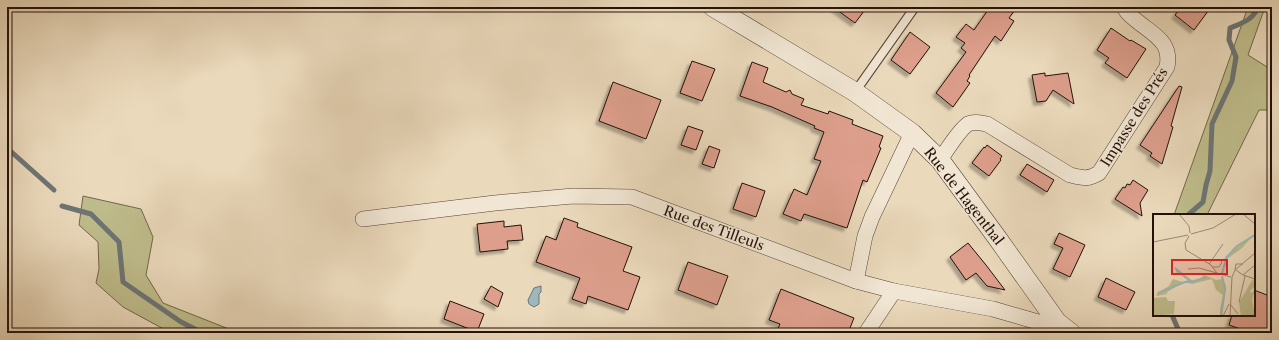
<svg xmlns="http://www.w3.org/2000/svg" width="1279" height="340" viewBox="0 0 1279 340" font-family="'Libre Caslon Text',serif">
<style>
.green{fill:#bfbc8b;stroke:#72664a}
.water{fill:#9db7bc;stroke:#6d7574}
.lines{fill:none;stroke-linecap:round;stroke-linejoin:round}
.stream{stroke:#6d7574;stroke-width:5}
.building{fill:#dd9f8c;stroke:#241109;filter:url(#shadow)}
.service-casing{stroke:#564336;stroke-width:10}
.minor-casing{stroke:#564336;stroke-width:16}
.tertiary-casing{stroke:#564336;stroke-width:20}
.service{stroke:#f1e6d3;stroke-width:8}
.minor{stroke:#f1e6d3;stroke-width:15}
.tertiary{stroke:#f1e6d3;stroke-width:19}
.labels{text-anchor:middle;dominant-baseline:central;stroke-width:3;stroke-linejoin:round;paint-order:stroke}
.street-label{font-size:14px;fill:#241109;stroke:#f1e6d3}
.inset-river{fill:none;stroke:#9db7bc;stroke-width:2}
.inset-road{fill:none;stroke:#9b8974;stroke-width:1}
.view{fill:#d62828;fill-opacity:0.15;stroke:#d62828;stroke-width:2}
.inset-edge{fill:none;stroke:#241109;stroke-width:2}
</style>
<defs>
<filter id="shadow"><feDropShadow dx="-3.5" dy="3.5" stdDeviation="1" flood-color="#0004"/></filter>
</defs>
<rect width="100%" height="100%" fill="#ead9bb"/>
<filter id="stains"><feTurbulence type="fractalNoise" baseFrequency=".005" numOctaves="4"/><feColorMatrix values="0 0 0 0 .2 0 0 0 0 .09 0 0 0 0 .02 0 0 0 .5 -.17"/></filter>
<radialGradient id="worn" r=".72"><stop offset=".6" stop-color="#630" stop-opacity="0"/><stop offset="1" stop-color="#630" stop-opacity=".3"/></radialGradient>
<g class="green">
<polygon points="1248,7 1265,7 1248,55 1272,70 1272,110 1259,110 1207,215 1174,215"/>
<polygon points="83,196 141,209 153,237 146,275 163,303 239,333 171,333 123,307 96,283 99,269 98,242 79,225"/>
</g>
<polygon class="water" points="541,286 541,292 539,294 539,304 534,307 529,304 528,300 534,288"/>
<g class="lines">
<g class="stream">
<polyline points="7,148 54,190"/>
<polyline points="62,206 91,214 119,242 123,282 181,322 203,333"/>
<path d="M1188,215l15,-13 3,-17 4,-14 2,-47 20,-43 4,-24 -7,-17 1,-12c12,-5 23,-8 28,-21"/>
<polyline points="1172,315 1178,329 1179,333"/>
</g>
</g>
<g class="building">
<polygon points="833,7 867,7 855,23"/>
<polygon points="990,7 1017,7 1009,18 1014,21 1001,41 995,36 969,75 970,76 967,81 970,83 953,107 936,93 966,52 961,48 965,43 956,37 966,24 974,30"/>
<polygon points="1181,7 1211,7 1194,30 1175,15"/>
<polygon points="1111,28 1130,41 1131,40 1146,49 1127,78 1105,63 1109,58 1097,50"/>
<polygon points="910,32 930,47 910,74 891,60"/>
<polygon points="692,61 715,69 702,101 680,93"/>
<polygon points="752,62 768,68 763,82 786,92 790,90 792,94 804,99 801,105 828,114 829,111 853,120 852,124 883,136 879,147 881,148 867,182 863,180 847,228 804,214 801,221 783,214 794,189 807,195 821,161 814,159 824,132 814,128 815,126 772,107 740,96"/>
<polygon points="1045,73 1045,76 1068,73 1074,104 1053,90 1046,101 1037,102 1032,75"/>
<polygon points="613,82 661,100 646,139 599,121"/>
<polygon points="1179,86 1182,87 1171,126 1173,127 1162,164 1150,156 1152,153 1140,145"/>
<polygon points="688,126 703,131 696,150 681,145"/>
<polygon points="987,145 1002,156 1000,159 1001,160 989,176 972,163 984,147 985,148"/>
<polygon points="709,146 720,150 714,168 702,164"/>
<polygon points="1027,164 1054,180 1047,192 1020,175"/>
<polygon points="1133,180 1148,190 1140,203 1142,216 1115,199 1123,187 1125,188 1127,184 1130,185"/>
<polygon points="742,183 765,191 756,217 733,209"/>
<polygon points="564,218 578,223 577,227 632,247 623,271 640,277 628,310 588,296 586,304 572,299 580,278 536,262 546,236 556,240"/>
<polygon points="504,221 504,227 521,225 523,240 507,241 508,249 480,252 477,224"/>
<polygon points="1059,233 1085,245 1070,277 1053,269 1063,248 1054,244"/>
<polygon points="968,243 986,265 1005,290 987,286 976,273 966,280 950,257"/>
<polygon points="688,262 728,276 717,305 678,290"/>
<polygon points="1106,278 1135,292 1126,310 1098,297"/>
<polygon points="491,286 503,293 498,307 484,299"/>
<polygon points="781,289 854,318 848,333 776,333 780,324 769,320"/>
<polygon points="1254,290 1272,297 1272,333 1252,333 1229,325 1232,315 1254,315"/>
<polygon points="450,301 484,314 477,332 444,319"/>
</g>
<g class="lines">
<defs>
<polyline id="service" points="855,92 915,7"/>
<g id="minor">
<path d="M940,160c6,-9 20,-31 28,-36 6,-3 13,-1 19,0l83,51c13,3 17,5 29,-2l68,-106c5,-25 -13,-32 -30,-46 -5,-4 -11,-8 -13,-14"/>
<polyline points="363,219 495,203 573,196 632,197 856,281 894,291 993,309 1038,322 1057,322"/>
<polyline points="856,281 865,236 872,217 912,133"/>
<polyline points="866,333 894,291"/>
</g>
<polyline id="tertiary" points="713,7 855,92 912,133 940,160 998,239 1057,322 1071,333"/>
</defs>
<use href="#service" class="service-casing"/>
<use href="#minor" class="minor-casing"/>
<use href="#tertiary" class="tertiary-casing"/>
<use href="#service" class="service"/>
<use href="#minor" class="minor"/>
<use href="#tertiary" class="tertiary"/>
</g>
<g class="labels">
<g class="street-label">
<text transform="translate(1134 117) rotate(-58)">Impasse des Prés</text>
<text transform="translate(964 196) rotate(52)">Rue de Hagenthal</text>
<text transform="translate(714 228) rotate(20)">Rue des Tilleuls</text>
</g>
</g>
<g transform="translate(1153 214)">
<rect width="102" height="102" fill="#ead9bb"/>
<path d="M102,19l-13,15 -15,11v4l-5,10 4,-15 3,-4zM23,54l17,13 8,-1 2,-6 13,6 7,-1 3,7 -4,30h-2v-6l3,-15 -7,-5 -4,-11 -20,5 -8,-2 -17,10v2l-10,2 -1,-2 13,-8 4,-7 10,3 5,-2 -12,-8zM100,65l2,7 -5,5 1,2 4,-3 -3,10 3,16h-14l-2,-14zM13,83l2,4h7l-1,13 -21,2v-18z" fill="#bfbc8b"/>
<path class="inset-river" d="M22,54l16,14 16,-5M69,60l4,-16 11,-12 18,-11M5,79l27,-11h6M68,102l4,-27 -3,-13"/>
<path class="inset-road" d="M26,0l10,12 1,7M90,0l12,10M38,20l22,-6 23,-14M36,22l-4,7 1,7 25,15 6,8M0,28l35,-7M56,50l14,-20M59,53h7l3,-5 -2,-2M35,55l11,-1 32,9M82,56l1,-6h7M83,56l7,5 12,4M90,61l12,-10M86,88l6,-26M77,90l8,10M70,102l6,-12M77,102l2,-39 3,-7 20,-17"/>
<path class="view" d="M19,46h55v14h-55z"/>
<rect width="102" height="102" class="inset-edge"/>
</g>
<rect width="1279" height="340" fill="none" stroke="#ead9bb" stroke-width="24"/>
<rect x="8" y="8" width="1263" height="324" fill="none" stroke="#241109" stroke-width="2"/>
<rect x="12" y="12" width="1255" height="316" fill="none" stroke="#241109"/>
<rect width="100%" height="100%" filter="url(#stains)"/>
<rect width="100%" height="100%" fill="url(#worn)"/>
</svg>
